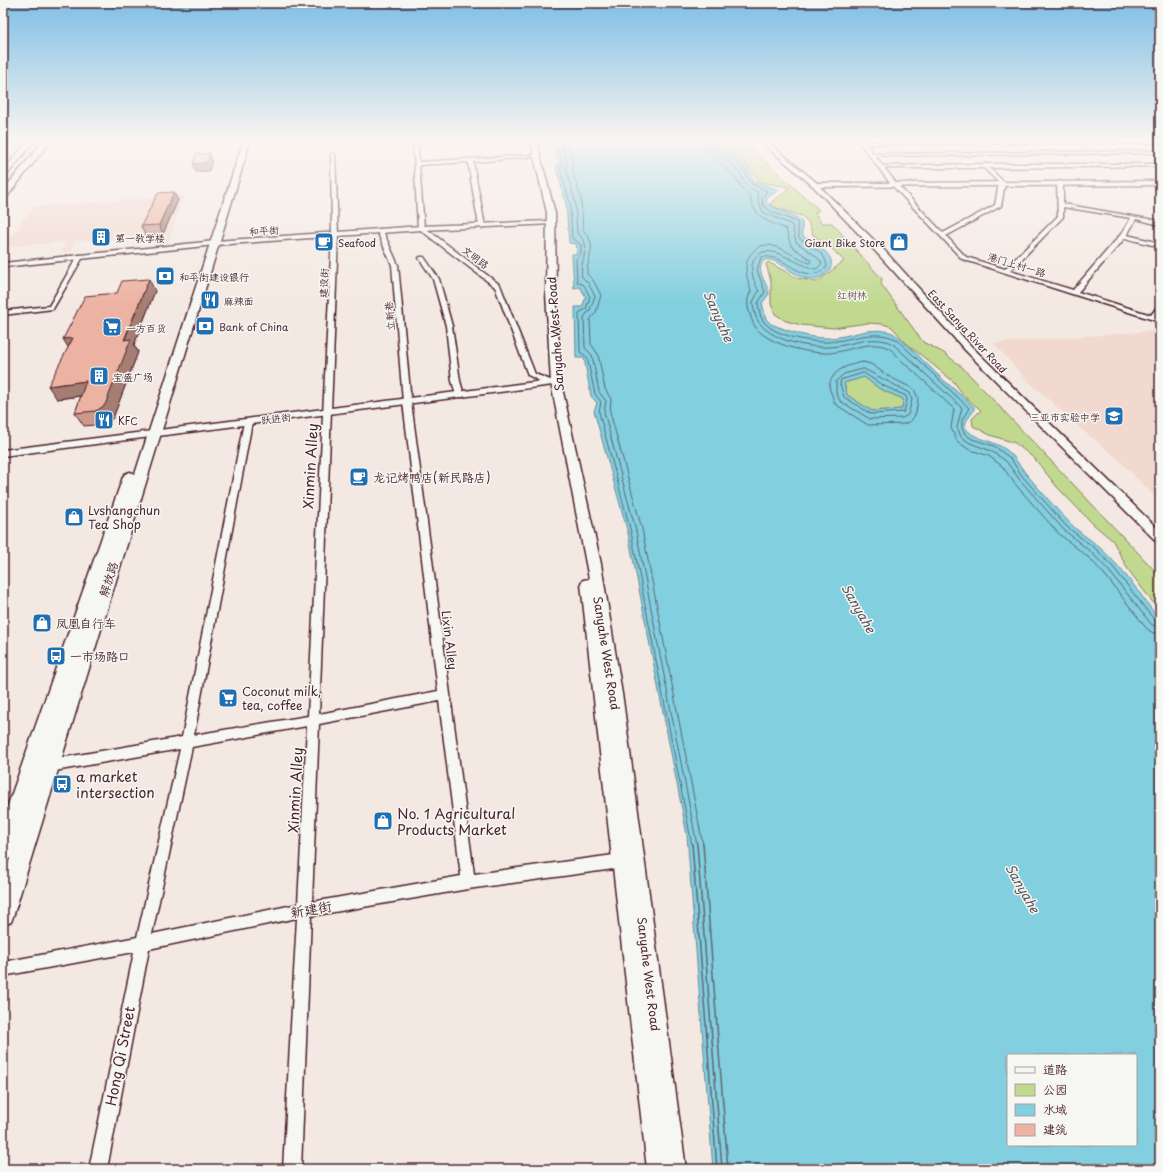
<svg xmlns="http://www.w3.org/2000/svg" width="1163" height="1172" viewBox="0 0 1163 1172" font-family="'Playpen Sans','LXGW WenKai TC',sans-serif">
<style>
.built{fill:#f2d9cf}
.green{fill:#c1d98f;stroke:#867c5d}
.water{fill:#81cfdf;stroke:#6b8997;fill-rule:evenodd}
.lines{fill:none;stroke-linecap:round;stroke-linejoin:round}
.shore-far1{stroke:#606573;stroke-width:1}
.shore{stroke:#606573;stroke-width:1.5}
.minor-casing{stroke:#4a1f2b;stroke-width:3}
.tertiary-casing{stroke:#4a1f2b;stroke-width:3}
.secondary-casing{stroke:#4a1f2b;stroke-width:3}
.primary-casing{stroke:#4a1f2b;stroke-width:3}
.minor{fill:#f6f6f2;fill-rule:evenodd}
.tertiary{fill:#f6f6f2;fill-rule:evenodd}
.secondary{fill:#f6f6f2;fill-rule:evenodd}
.primary{fill:#f6f6f2;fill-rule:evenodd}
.tram{stroke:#4a1f2b;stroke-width:1}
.wall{fill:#cb9a8c;stroke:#4a1f2b}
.shaded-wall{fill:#a57d72;stroke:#4a1f2b}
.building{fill:#ecb3a3;stroke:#4a1f2b}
.labels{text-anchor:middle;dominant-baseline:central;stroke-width:3;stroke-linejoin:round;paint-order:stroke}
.far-street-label{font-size:10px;fill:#4a1f2b;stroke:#f6f6f2}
.far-poi-label{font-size:10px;fill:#4a1f2b;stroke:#f6f6f2;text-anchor:start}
.far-park-label{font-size:10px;fill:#684e44;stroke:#f6f6f2}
.street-label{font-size:12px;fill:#4a1f2b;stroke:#f6f6f2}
.poi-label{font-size:12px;fill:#4a1f2b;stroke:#f6f6f2;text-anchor:start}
.water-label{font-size:13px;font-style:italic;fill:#5a5461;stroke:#f6f6f2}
.near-street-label{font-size:14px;fill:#4a1f2b;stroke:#f6f6f2}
.near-poi-label{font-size:14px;fill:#4a1f2b;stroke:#f6f6f2;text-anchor:start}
</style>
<rect width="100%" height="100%" fill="#f4e9e2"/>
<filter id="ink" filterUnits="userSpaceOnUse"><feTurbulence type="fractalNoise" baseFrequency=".025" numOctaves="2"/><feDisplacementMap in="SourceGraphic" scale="8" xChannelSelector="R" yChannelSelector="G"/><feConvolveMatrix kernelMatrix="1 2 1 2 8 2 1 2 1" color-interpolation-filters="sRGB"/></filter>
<g filter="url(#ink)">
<g class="built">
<polygon points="278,139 364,139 363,147 275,153"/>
<polygon points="184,196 168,243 164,243 167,235 75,241 70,251 62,252 66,242 3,247 33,207"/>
<polygon points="1152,331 1160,331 1160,502 1118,459 1081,429 1026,379 993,343"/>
</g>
<g class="green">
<path d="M717,139h23l79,71 -4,3 6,10h11l50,56 -1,5 42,58 21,11 18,14 198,209v36l-33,-44 -14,-27 -20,-17 -36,-37 -22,-28 -20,-16 -25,-8 -17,-9 -1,-7 9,-9 -15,-12 -12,-16 -49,-40 -13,-15 -9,-3 -16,-1 -34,5 -32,-3 -15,-4 -11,-7 -4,-10v-23l-5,-17 2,-2 29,16 20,4 27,-21 -16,-16 -15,-10 -5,-13 -6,-6 -28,-9 -4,-3c6,-7 15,-9 18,-17l-28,-5 -20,-26 -16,-8z"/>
<polygon points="864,377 880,389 903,399 902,409 872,411 847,395 844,383"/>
</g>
<path class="water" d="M547,139h168l5,8 17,10 10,10 7,14 25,9 -12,8 -1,4c8,8 34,13 36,21 1,4 -1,9 1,13 8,7 35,17 27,33 -1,2 -4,4 -6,6 -23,16 -41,-19 -60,-15 -10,12 4,22 5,34l-7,9 4,16 5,5c18,7 37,14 56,14 22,0 41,-12 63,-6 10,3 32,28 41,36 13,14 29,25 43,39 1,8 -15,15 -6,24 10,10 31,9 45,25 5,6 9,13 14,19 14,16 28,33 43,48 8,9 19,15 28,23 24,21 44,50 62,75v548h-447l-26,-334 -59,-302 -34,-122 3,-8 -6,-7 -7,-38h-8l-1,-51h7l4,-10 -6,-10 -6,1 -2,-34h5l-1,-10 -7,-1 -3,-40 -10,-36 3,-4 -5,-13 -6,-3zM864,377l16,12 23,10 -1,10 -30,2 -25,-16 -3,-12zM1008,1055h128v90h-128z"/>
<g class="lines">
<g class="shore-far1">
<polyline points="551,139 552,144 557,148 563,162 560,168 570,203 572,238 581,245 581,254 576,259 577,282 584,285 590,297 586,309 579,313 580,352 587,357 595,394 601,402 599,412 631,532 692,845"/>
<path d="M556,139l6,6 5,16 -1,8 9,32 2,32c18,15 1,25 5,44l6,6 7,13 -5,14 -6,7 1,31 7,7 7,37 7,9 -2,11 32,119 61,314"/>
<path d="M565,139l8,21 -1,10 9,29 2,31c16,16 4,26 4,44l6,6 8,15 -5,17 -6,8 1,24 7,10 7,35 6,10 -1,13 32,117 61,316"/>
<path d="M702,139c3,20 20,24 32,37 6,7 8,15 16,20 3,21 18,26 36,33l5,17 20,14 -1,3c-13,-3 -23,-14 -37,-17 -5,-2 -13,-1 -17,3 -15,12 -10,26 -5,42 -6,11 -3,18 1,29 6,23 56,34 77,33 18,-1 39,-13 57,-6 6,2 12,10 16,14 18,16 35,32 52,48l-3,19 6,13 11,8 21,7 13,10 13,18 44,50 29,23 17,18 42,54 6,4 7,1"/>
<path d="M708,139l5,14 17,10 10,10 6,12 12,8v8l5,11 29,13 4,17 20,14 6,7 -5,6c-20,-2 -49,-30 -62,-11 -7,10 -1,24 4,33 -2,3 -4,7 -6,11 0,3 1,8 2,12 7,25 51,34 74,33 22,-1 41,-13 63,-4l70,65 -5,19 4,10 9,6 21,8 15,10 14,19 44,50 28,23 17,18 43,54 8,3"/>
<path d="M713,139l3,11 17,9 11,11 8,14 15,7 -5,8 1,6 9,7 25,10 2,16c11,9 27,13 28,29 -26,21 -39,-14 -66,-10l-4,13 8,22 -7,11c1,7 2,15 7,20 10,13 49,20 64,19 24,-2 43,-13 67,-3l73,69 -7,12v8l3,6 7,5 22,7 16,12 13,19 44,50 29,22 17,18 42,54 5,2"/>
<path d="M863,362l8,2 17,12 26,13 4,9 -2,15 -5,8 -7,3 -36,1 -33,-21 -6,-17c3,-18 19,-22 34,-25z"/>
<polygon points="864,369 910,393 912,400 908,415 902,418 870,419 840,401 836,393 836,381 844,374"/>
<polygon points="864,373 882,385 906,396 907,400 904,412 871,414 844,397 840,384 841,380"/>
</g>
<g class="shore">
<polyline points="692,844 717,1169"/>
<polyline points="697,844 722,1169"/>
<polyline points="703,844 728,1169"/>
</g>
<defs>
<g id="minor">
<polygon points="413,139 417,139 419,162 538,155 540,156 473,162 485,226 482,228 479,226 468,162 419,165 424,227 500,285 535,374 553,381 553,385 547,385 528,375 495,287 418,228"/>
<polygon points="1157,141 1159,143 862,144 860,143 862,142"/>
<polygon points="1160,151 1160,153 871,156 869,155 871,154"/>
<path d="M333,153l2,1 3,81 -19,479 119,-23 -35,-289 -11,-137 -15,-34 3,-2 3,2 15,34 13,137 63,472 147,-20 5,2 2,5 -2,5 -5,2 -153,21 -157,27 -10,253h-18l14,-251 -148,31 -42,220h-18l45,-217 -131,24v-14l134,-25 43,-188 -131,23 -4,-2 -2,-4 2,-4 4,-2 133,-23 62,-315 4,-2 4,2 -58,313 114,-19 24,-481 -1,-81zM439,701l22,175 -149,26 7,-178zM307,726l-9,178 -146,30 40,-187z"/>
<path d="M984,164h176v2l-171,2 16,15 -4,23 -55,30 20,21 39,12 53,-53 -1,-33 3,-2 3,2v21l97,17v4l-24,-6 -9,16 33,8v4l-35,-9 -47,54 73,23 7,-9 2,-1v7l-3,5 3,1v4l-198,-63 -71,-75 5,-1 47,50 52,-28 4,-22 -15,-15h-103l-2,-1 2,-1zM1063,207l68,11 -9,15 -49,57 -63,-19 53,-54z"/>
<polygon points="80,255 83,257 53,309 3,315 3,311 49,306 77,257"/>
<polygon points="420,257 424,257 439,279 452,326 460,381 464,395 463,397 460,397 456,395 452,381 446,326 433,279 419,258"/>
</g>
<g id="tertiary">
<polygon points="758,139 764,139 817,183 890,183 857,139 862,139 896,183 1160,181 1160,185 820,187 883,249 972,347 1160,531 1160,542 1156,541 966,351 877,253 813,186"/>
<polygon points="1149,139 1160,141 1160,145 1149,140"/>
<polygon points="551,221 553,222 553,224 421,230 215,245 3,267 3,263 215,241 421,226"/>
<polygon points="550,380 553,381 553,385 3,456 3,450"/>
</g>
<g id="secondary">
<polygon points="3,139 16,139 3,142"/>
<polygon points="29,139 36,139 5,177 3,178 3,171"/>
<polygon points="45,139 52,139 6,198 3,198 3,191"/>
<polygon points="530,139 536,139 555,213 556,293 561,383 601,564 623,700 686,1169 647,1169 581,584 583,580 589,579 551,383 546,293 547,213"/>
</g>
<polygon id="primary" points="244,139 251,139 14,914 11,922 3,925 3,880 10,858 3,861 3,819 123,477 125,474 130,472 135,474"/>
</defs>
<use href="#minor" class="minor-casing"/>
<use href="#tertiary" class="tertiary-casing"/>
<use href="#secondary" class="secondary-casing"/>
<use href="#primary" class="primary-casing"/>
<use href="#minor" class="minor"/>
<use href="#tertiary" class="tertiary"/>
<use href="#secondary" class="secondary"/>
<use href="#primary" class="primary"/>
<polyline class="tram" points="3,189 43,139"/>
</g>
<g class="wall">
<polygon points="178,200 163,234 145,235 141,226"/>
<polygon points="155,291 134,345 138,352 113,418 105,424 84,426 75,413 81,396 57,399"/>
</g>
<g class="shaded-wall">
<polygon points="210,153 212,161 209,171 196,172 193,164"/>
<polygon points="174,192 178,200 163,234 159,225"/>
<polygon points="149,279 155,291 134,345 138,352 113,418 105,424 96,411"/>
<polygon points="73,338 71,352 63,339"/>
<polygon points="86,381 94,394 57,399 48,386"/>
</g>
<g class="building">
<polygon points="210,153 206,163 193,164 196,154"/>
<polygon points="174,192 159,225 141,226 158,193"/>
<polygon points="149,279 124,340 131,339 105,405 96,411 75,413 86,381 48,386 73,338 63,339 85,296 117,293 122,281"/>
</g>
</g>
<linearGradient id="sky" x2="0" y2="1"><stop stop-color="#7fbfe4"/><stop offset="0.46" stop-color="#faf5f2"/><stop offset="1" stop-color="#faf5f2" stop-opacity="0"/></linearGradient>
<rect width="1163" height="304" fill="url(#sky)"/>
<defs>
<symbol id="building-square" viewBox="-11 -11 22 22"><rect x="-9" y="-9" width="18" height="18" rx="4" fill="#1f6fb2" stroke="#f6f6f2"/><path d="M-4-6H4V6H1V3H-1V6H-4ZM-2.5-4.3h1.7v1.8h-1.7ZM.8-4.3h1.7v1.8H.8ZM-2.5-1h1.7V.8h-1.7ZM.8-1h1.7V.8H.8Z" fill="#fff"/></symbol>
<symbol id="cafe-square" viewBox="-11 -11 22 22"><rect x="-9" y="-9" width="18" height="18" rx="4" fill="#1f6fb2" stroke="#f6f6f2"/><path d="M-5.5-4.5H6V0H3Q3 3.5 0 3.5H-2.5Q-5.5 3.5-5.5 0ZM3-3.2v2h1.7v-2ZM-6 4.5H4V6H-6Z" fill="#fff"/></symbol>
<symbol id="shop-square" viewBox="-11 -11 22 22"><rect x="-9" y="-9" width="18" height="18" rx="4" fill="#1f6fb2" stroke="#f6f6f2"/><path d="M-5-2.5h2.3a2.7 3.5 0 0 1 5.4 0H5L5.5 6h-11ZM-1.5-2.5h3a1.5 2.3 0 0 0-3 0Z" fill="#fff"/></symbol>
<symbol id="bank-square" viewBox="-11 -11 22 22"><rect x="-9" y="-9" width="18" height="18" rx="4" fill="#1f6fb2" stroke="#f6f6f2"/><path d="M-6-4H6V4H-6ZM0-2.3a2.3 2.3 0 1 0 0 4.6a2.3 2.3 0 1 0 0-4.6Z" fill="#fff"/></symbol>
<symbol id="restaurant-square" viewBox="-11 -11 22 22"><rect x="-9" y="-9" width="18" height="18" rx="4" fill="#1f6fb2" stroke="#f6f6f2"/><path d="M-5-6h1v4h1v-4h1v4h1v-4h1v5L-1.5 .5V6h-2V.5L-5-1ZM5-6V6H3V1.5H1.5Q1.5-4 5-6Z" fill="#fff"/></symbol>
<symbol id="supermarket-square" viewBox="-11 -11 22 22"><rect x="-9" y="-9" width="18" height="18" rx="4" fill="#1f6fb2" stroke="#f6f6f2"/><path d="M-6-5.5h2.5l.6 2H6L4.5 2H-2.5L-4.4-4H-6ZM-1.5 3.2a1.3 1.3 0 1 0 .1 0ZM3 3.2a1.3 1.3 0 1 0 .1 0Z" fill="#fff"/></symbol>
<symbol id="school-square" viewBox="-11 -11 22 22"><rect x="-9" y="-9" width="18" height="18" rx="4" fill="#1f6fb2" stroke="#f6f6f2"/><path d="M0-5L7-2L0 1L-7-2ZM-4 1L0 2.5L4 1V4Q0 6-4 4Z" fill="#fff"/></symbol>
<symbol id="bus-square" viewBox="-11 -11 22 22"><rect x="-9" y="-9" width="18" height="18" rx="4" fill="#1f6fb2" stroke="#f6f6f2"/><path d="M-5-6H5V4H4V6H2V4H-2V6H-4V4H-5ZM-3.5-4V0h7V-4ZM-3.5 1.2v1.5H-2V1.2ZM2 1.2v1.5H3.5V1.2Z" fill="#fff"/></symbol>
</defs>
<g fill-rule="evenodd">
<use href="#building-square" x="90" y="226" width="22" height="22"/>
<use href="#cafe-square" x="313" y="231" width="22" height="22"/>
<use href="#shop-square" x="888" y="231" width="22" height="22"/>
<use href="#bank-square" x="154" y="265" width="22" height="22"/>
<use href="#restaurant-square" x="199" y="289" width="22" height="22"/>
<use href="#bank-square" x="194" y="315" width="22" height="22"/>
<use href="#supermarket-square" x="101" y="316" width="22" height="22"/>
<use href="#building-square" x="88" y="365" width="22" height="22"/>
<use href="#school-square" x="1103" y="405" width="22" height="22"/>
<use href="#restaurant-square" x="93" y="409" width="22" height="22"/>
<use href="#cafe-square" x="348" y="466" width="22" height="22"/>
<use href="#shop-square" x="63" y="506" width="22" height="22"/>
<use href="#shop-square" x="31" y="612" width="22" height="22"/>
<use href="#bus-square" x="45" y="645" width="22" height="22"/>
<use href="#supermarket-square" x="217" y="687" width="22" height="22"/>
<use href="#bus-square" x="51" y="773" width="22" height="22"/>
<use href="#shop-square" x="372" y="810" width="22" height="22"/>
</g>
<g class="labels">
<g class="far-street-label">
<text transform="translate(264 230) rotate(-4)">和平街</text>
<text transform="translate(476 257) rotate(37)">文明路</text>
<text transform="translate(1017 264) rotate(17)">港门上村一路</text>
<text transform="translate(323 283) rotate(-88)">建设街</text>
<text transform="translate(389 316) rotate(-95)">立新巷</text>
<text transform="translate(968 331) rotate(47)">East Sanya River Road</text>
<text transform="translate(276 418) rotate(-7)">跃进街</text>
</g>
<g class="far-poi-label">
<text x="115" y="237">第一教学楼</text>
<text x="338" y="242">Seafood</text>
<text x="885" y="242" text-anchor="end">Giant Bike Store</text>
<text x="179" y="276">和平街建设银行</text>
<text x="224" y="300">麻辣面</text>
<text x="219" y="326">Bank of China</text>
<text x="126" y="327">一方百货</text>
<text x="113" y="376">宝盛广场</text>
<text x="1100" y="416" text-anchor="end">三亚市实验中学</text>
<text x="118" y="420">KFC</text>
</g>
<g class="far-park-label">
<text x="852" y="294">红树林</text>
</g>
<g class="street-label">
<text transform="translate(555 334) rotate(-94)">Sanyahe West Road</text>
<text transform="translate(108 579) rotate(-72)">解放路</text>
<text transform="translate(450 640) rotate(83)">Lixin Alley</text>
<text transform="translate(607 653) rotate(81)">Sanyahe West Road</text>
<text transform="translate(649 974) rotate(83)">Sanyahe West Road</text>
</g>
<g class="poi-label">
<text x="373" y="477">龙记烤鸭店(新民路店)</text>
<text x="88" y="510">Lvshangchun<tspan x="88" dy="14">Tea Shop</tspan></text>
<text x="56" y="623">凤凰自行车</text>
<text x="70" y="656">一市场路口</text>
<text x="242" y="691">Coconut milk,<tspan x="242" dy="14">tea, coffee</tspan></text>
</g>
<g class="water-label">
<text transform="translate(719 316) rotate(66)">Sanyahe</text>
<text transform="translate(859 608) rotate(60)">Sanyahe</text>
<text transform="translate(1023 888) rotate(60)">Sanyahe</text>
</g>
<g class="near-street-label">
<text transform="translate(310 466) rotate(-87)">Xinmin Alley</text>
<text transform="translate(295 790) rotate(-87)">Xinmin Alley</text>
<text transform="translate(311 909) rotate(-10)">新建街</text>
<text transform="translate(120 1056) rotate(-79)">Hong Qi Street</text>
</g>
<g class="near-poi-label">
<text x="76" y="776">a market<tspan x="76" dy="16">intersection</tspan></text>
<text x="397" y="813">No. 1 Agricultural<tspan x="397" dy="16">Products Market</tspan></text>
</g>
</g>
<rect width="1163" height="1172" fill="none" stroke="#f6f6f2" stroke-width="16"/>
<rect x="8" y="8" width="1147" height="1156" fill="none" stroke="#4a1f2b" stroke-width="1.5" filter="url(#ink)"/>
<rect x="1007" y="1054" width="130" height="92" fill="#f6f6f2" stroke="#b1a0a2"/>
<rect x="1015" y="1067" width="20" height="6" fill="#f6f6f2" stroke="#b1a0a2"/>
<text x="1043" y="1074" font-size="12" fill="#4a1f2b">道路</text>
<rect x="1015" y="1084" width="20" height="12" fill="#c1d98f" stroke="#b1a0a2"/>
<text x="1043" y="1094" font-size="12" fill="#4a1f2b">公园</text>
<rect x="1015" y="1104" width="20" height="12" fill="#81cfdf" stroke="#b1a0a2"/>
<text x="1043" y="1114" font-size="12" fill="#4a1f2b">水域</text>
<rect x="1015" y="1124" width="20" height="12" fill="#ecb3a3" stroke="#b1a0a2"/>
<text x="1043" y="1134" font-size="12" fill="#4a1f2b">建筑</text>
</svg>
